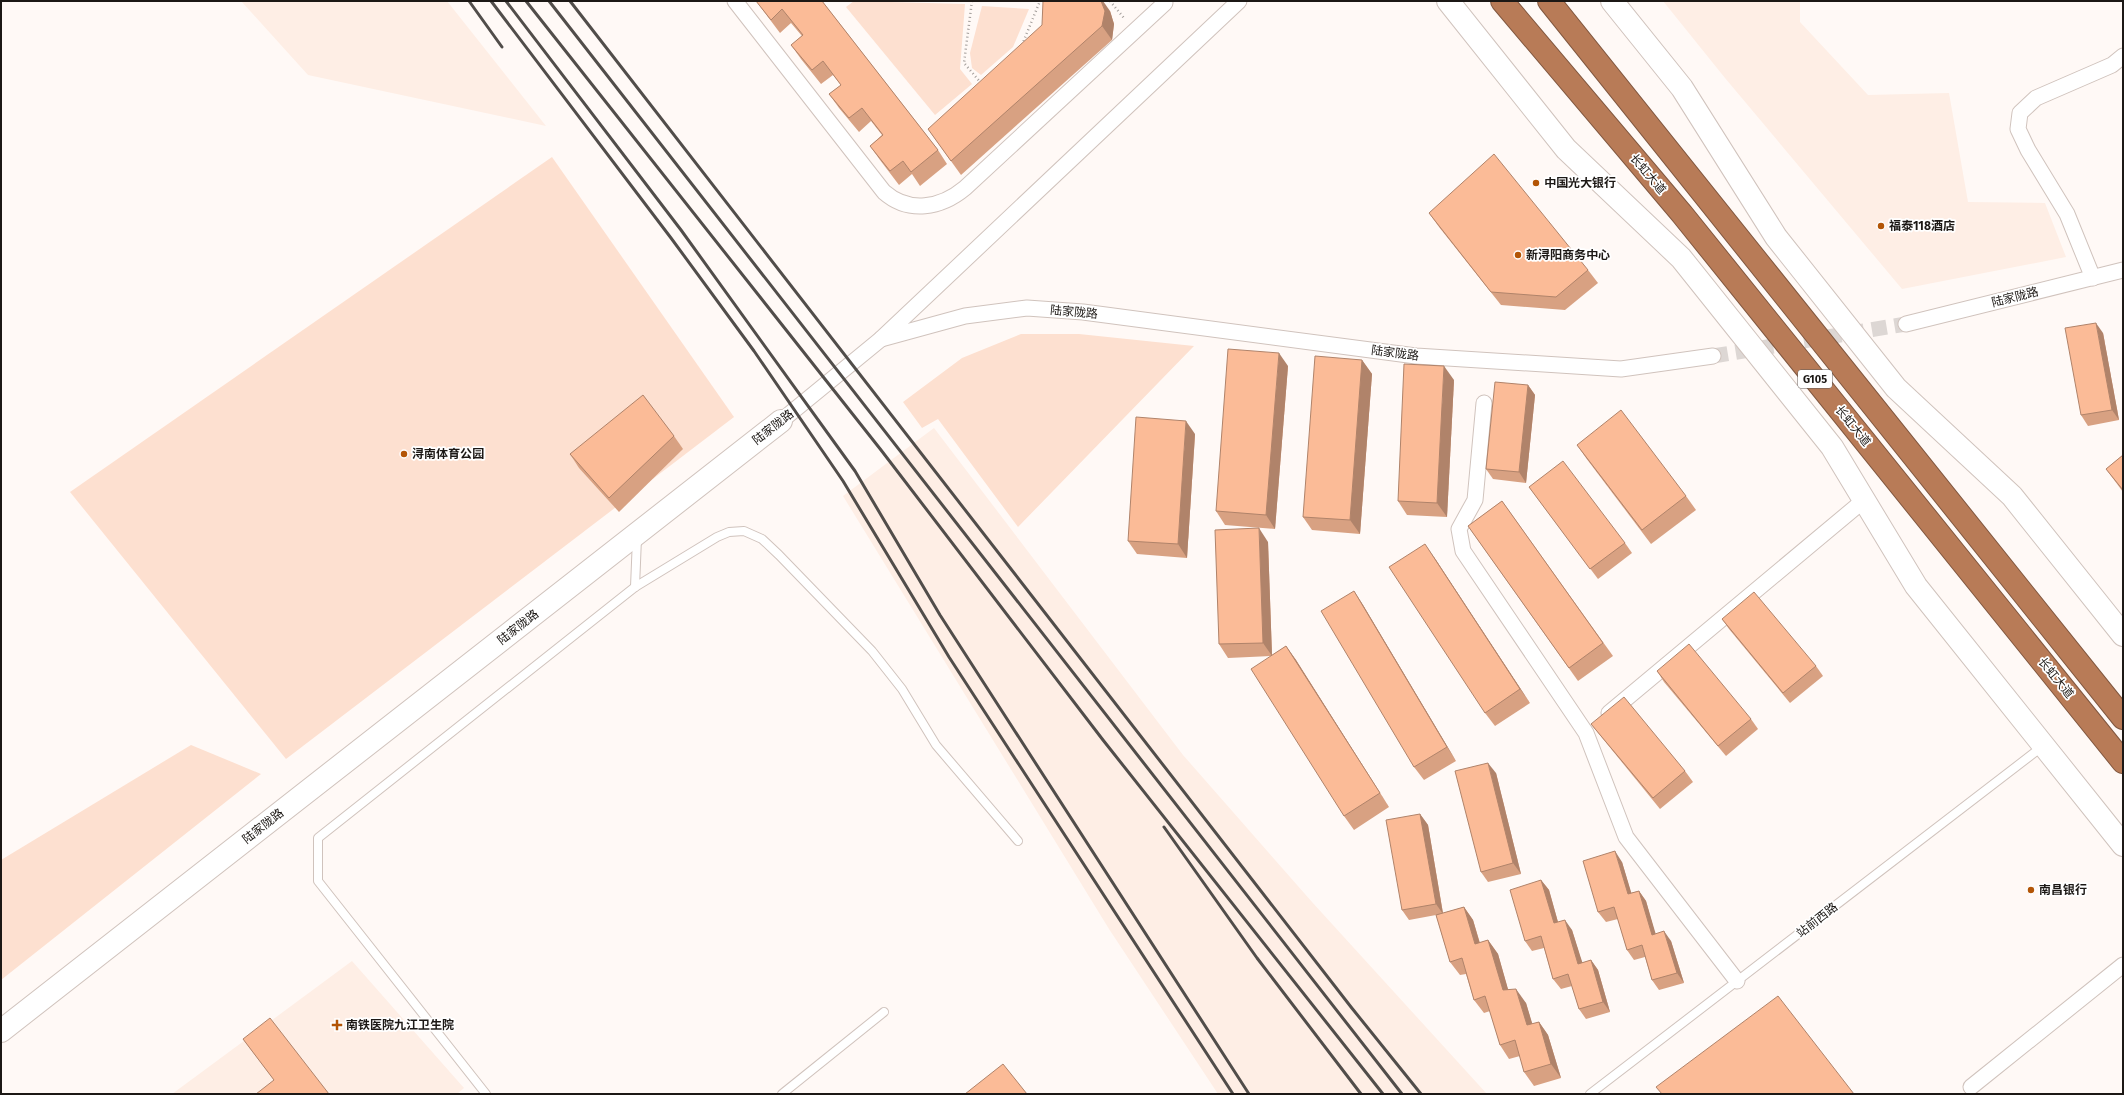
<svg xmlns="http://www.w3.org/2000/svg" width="2124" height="1095" viewBox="0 0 2124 1095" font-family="'Fira Sans','Noto Sans SC',sans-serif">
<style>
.built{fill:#feeee5}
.green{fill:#fde0d0}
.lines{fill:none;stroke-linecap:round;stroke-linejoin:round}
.street-tunnel{stroke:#ddd7d4;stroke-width:15;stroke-dasharray:15 8;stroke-linecap:butt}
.lane-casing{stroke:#d0c3bd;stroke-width:10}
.street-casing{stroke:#d0c3bd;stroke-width:17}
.secondary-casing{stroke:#d0c3bd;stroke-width:24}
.highway-casing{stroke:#815840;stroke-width:24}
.path{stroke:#a29d9a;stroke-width:2.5;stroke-dasharray:1 3;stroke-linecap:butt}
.lane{stroke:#fff;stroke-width:8}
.street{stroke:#fff;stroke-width:15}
.secondary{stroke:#fff;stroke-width:22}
.highway{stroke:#b87b57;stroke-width:22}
.rail{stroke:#514d4a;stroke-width:3}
.wall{fill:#d8a182}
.shaded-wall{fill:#b0836a}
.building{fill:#fbbb97;stroke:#b0836a}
.poi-dot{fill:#b35506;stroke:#fff;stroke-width:1.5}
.labels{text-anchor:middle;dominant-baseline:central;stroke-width:3.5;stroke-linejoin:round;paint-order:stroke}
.shield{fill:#fff;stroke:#605d5b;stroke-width:1}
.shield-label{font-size:11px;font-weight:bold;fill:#1c1815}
.street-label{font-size:12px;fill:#1c1815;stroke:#fff}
.poi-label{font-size:12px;font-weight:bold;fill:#1c1815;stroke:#fff;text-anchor:start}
</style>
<rect width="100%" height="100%" fill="#fff9f6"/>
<g class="built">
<polygon points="241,1 447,1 546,126 308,75"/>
<polygon points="1663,1 1800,1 1800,22 1868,95 1949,93 1968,202 2045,203 2066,257 1902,289 1725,78"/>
<polygon points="934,428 1183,755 1312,902 1487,1094 1218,1094 1109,929 843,496"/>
<polygon points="352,961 464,1088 457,1094 172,1094"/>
</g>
<g class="green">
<polygon points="854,1 965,4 960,69 972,84 935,115 846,7"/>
<polygon points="982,6 1029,9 1013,47 981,75 972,68 970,53"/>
<polygon points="552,157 734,417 286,759 70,492"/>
<polygon points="1021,334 1079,334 1194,346 1018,527 938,419 922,428 903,402 962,358"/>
<polygon points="191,745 261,774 1,980 1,860"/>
</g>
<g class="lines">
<polyline class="street-tunnel" points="1713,356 1906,324"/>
<defs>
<g id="lane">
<polyline points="635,587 637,538"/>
<polyline points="486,1094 318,881 318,838 635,587 717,537 729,532 744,531 762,539 779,555 872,651 902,689 936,745 1018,841"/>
<polyline points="782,1094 884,1012"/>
<polyline points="1590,1094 2043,746"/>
</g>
<g id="street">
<path d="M735,1l149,191c25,22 57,16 81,-4l200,-185 -2,-2"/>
<polyline points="2093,278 2067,214 2028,150 2018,129 2020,113 2036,98 2112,65 2123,56"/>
<polyline points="1906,324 2123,270"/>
<polyline points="881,339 965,316 1027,308 1083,312 1416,356 1621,369 1713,356"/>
<polyline points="1484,403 1475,500 1459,529 1463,551 1586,733 1626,837 1737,981"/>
<polyline points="781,421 881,339 1239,1"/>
<polyline points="1609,713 1863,501"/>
<polyline points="1971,1087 2123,965"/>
</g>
<g id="secondary">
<polyline points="1448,1 1566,149 1681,258 1832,447 1916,586 2123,845"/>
<polyline points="1612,1 1682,88 1776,237 1896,388 2012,496 2123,635"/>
<polyline points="1,1031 781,421"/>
</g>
<g id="highway">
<polyline points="1502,1 1682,214 2123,762"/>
<polyline points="1549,1 2123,718"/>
</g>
</defs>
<use href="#lane" class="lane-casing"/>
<use href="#street" class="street-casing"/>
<use href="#secondary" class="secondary-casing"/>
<use href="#highway" class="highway-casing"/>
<g class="path">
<polyline points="972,1 964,63 981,83"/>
<polyline points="1110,1 1124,18"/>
<polyline points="1022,45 1040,1"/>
</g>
<use href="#lane" class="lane"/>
<use href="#street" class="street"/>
<use href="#secondary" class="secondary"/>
<use href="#highway" class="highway"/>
<g class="rail">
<polyline points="469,1 502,47"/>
<polyline points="491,1 671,238 754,351 843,481 949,657 1233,1094"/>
<polyline points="506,1 681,230 855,471 940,615 1249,1094"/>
<polyline points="526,1 881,450 1103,740 1383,1094"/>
<polyline points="549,1 1402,1094"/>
<polyline points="570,1 1351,1007 1421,1094"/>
<polyline points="1164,827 1257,958 1361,1094"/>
</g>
</g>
<g class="wall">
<polygon points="756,1 822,1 938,150 947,164 920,186 912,174 899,185 880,160 870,146 882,135 871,121 859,132 839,108 829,94 841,85 833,75 821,84 801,59 791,45 802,36 791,23 780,33"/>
<polygon points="1110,11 1114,24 1112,40 961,175 928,129"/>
<polygon points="1429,213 1588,270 1598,283 1565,310 1501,305 1439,227"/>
<polygon points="2103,333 2119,420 2088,426 2081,415"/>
<polygon points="1362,360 1372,374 1360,534 1312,530 1303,517"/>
<polygon points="1288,366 1275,529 1225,525 1216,511"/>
<polygon points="1454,380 1447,517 1407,515 1398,501"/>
<polygon points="1528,385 1535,395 1526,483 1493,479 1486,469"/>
<polygon points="1195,434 1187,558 1137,554 1128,541"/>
<polygon points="674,436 683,449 619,512 579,468 570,454"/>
<polygon points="1577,445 1686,496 1696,510 1651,544 1586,458"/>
<polygon points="2123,455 2123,492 2106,469"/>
<polygon points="1529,487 1625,543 1632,553 1598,579"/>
<polygon points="1502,501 1613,656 1578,681 1468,526"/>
<polygon points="1268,542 1272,655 1286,646 1296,660 1389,807 1354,830 1344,816 1271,656 1228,658 1219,644"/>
<polygon points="1434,557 1530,703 1495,726 1485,713"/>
<polygon points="1354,591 1363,605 1456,761 1424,780 1414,767"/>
<polygon points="1722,619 1816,666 1823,676 1790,703 1729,629"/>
<polygon points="1657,671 1751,719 1758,729 1726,756 1664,682"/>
<polygon points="1591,724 1685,771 1693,782 1660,809 1599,734"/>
<polygon points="1496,773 1521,874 1488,882 1481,872"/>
<polygon points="1420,814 1428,825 1443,913 1464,907 1473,920 1480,943 1488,940 1498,954 1508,990 1526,1003 1532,1024 1539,1022 1548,1035 1561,1078 1534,1086 1524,1072 1520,1056 1509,1059 1500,1045 1490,1011 1484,1013 1474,1000 1466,974 1460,975 1450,962 1436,915 1409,920 1402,910"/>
<polygon points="1622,862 1631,893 1639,891 1646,901 1655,934 1671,941 1684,983 1659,990 1652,980 1645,957 1634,960 1627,950 1618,919 1606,922 1598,912"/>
<polygon points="1541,880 1549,890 1558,922 1572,930 1582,963 1591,960 1598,970 1610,1012 1586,1019 1579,1009 1572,986 1561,989 1553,979 1544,948 1532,951 1525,941"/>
<polygon points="243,1039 329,1094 274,1080"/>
</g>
<g class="shaded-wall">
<polygon points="1101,1 1103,1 1110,11 1114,24 1112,40 1102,26"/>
<polygon points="2096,323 2103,333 2119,420 2112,410"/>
<polygon points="1279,353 1288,366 1275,529 1266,515"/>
<polygon points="1362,360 1372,374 1360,534 1350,520"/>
<polygon points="1444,366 1454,380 1447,517 1437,503"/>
<polygon points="1528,385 1535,395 1526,483 1519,472"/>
<polygon points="1186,421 1195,434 1187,558 1178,544"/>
<polygon points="1259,528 1268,542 1272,656 1263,643"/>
<polygon points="1425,544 1434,557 1530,703 1520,689"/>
<polygon points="1354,591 1363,605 1456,761 1447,747"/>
<polygon points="1286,646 1296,660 1389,807 1380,793"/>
<polygon points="1488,763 1496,773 1521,874 1513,863"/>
<polygon points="1420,814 1428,825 1443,914 1436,904"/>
<polygon points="1615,851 1622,862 1635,905 1628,894"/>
<polygon points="1541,880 1549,890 1561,933 1554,923"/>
<polygon points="1639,891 1646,901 1659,945 1652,935"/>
<polygon points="1464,907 1473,920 1484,958 1475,944"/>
<polygon points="1565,920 1572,930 1586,974 1578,964"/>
<polygon points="1664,931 1671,941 1684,983 1677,973"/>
<polygon points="1488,940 1498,954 1512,1003 1503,990"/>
<polygon points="1591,960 1598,970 1610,1012 1603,1002"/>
<polygon points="1516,989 1526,1003 1537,1039 1527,1025"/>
<polygon points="1539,1022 1548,1035 1561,1078 1551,1064"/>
</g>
<g class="building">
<polygon points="756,1 822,1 938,150 911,172 903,161 890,171 870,146 883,135 862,108 849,118 829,94 841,85 823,61 812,70 791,45 803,35 782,9 771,20"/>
<polygon points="1043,1 1101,1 1105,11 1102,26 951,161 928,129 1042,25"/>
<polygon points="1494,154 1588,270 1556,297 1491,292 1429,213"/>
<polygon points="2096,323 2112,410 2081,415 2065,328"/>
<polygon points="1228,349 1279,353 1266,515 1216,511"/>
<polygon points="1315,356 1362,360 1350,520 1303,517"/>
<polygon points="1404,364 1444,366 1437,503 1398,501"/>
<polygon points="1495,382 1528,385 1519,472 1486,469"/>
<polygon points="643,395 674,436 609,498 570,454"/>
<polygon points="1621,410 1686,496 1642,530 1577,445"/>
<polygon points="1136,417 1186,421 1178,544 1128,541"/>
<polygon points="2123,455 2123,490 2106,469"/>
<polygon points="1563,461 1625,543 1590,569 1529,487"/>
<polygon points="1502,501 1603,643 1569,668 1468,526"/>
<polygon points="1259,528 1263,643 1219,644 1215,530"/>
<polygon points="1425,544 1520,689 1485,713 1389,567"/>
<polygon points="1354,591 1447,747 1414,767 1321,611"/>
<polygon points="1754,592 1816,666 1783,693 1722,619"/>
<polygon points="1689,644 1751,719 1718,746 1657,671"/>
<polygon points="1286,646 1380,793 1344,816 1251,669"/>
<polygon points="1624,697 1685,771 1653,798 1591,724"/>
<polygon points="1488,763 1513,863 1481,872 1455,771"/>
<polygon points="1420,814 1436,904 1402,910 1386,820"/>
<polygon points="1615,851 1628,894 1639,891 1652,935 1664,931 1677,973 1652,980 1642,945 1627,950 1614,907 1598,912 1583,861"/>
<polygon points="1541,880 1554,923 1565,920 1578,964 1591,960 1603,1002 1579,1009 1568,974 1553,979 1541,936 1525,941 1510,890"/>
<polygon points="1464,907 1475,944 1488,940 1503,990 1516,989 1527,1025 1539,1022 1551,1064 1524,1072 1515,1040 1500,1045 1485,996 1474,1000 1462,958 1450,962 1436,915"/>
<polygon points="1778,996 1854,1094 1662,1094 1656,1087"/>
<polygon points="270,1018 329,1094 256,1094 274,1080 243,1039"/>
<polygon points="1003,1064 1027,1094 965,1094"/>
</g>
<g class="poi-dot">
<circle cx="1536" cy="183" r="4"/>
<circle cx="1881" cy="226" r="4"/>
<circle cx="1518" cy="255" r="4"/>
<circle cx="404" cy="454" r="4"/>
<circle cx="2031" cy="890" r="4"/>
<path d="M335 1019h4v4h4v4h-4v4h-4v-4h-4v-4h4z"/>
</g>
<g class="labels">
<rect class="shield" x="1798" y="370" width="34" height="18" rx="3"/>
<g class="shield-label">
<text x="1815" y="379">G105</text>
</g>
<g class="street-label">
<text transform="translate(1648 174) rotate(50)">长虹大道</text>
<text transform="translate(2015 297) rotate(-14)">陆家陇路</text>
<text transform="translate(1074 312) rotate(5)">陆家陇路</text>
<text transform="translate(1395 353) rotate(7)">陆家陇路</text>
<text transform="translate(1853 426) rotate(51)">长虹大道</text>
<text transform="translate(773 427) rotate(-38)">陆家陇路</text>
<text transform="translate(518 627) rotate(-38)">陆家陇路</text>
<text transform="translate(2056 678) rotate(51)">长虹大道</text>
<text transform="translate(263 826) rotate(-38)">陆家陇路</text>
<text transform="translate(1817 920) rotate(-38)">站前西路</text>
</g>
<g class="poi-label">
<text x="1544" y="183">中国光大银行</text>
<text x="1889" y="226">福泰118酒店</text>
<text x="1526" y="255">新浔阳商务中心</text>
<text x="412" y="454">浔南体育公园</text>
<text x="2039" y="890">南昌银行</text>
<text x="346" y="1025">南铁医院九江卫生院</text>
</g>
</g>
<rect width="2124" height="1095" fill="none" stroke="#1c1815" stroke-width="4"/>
</svg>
